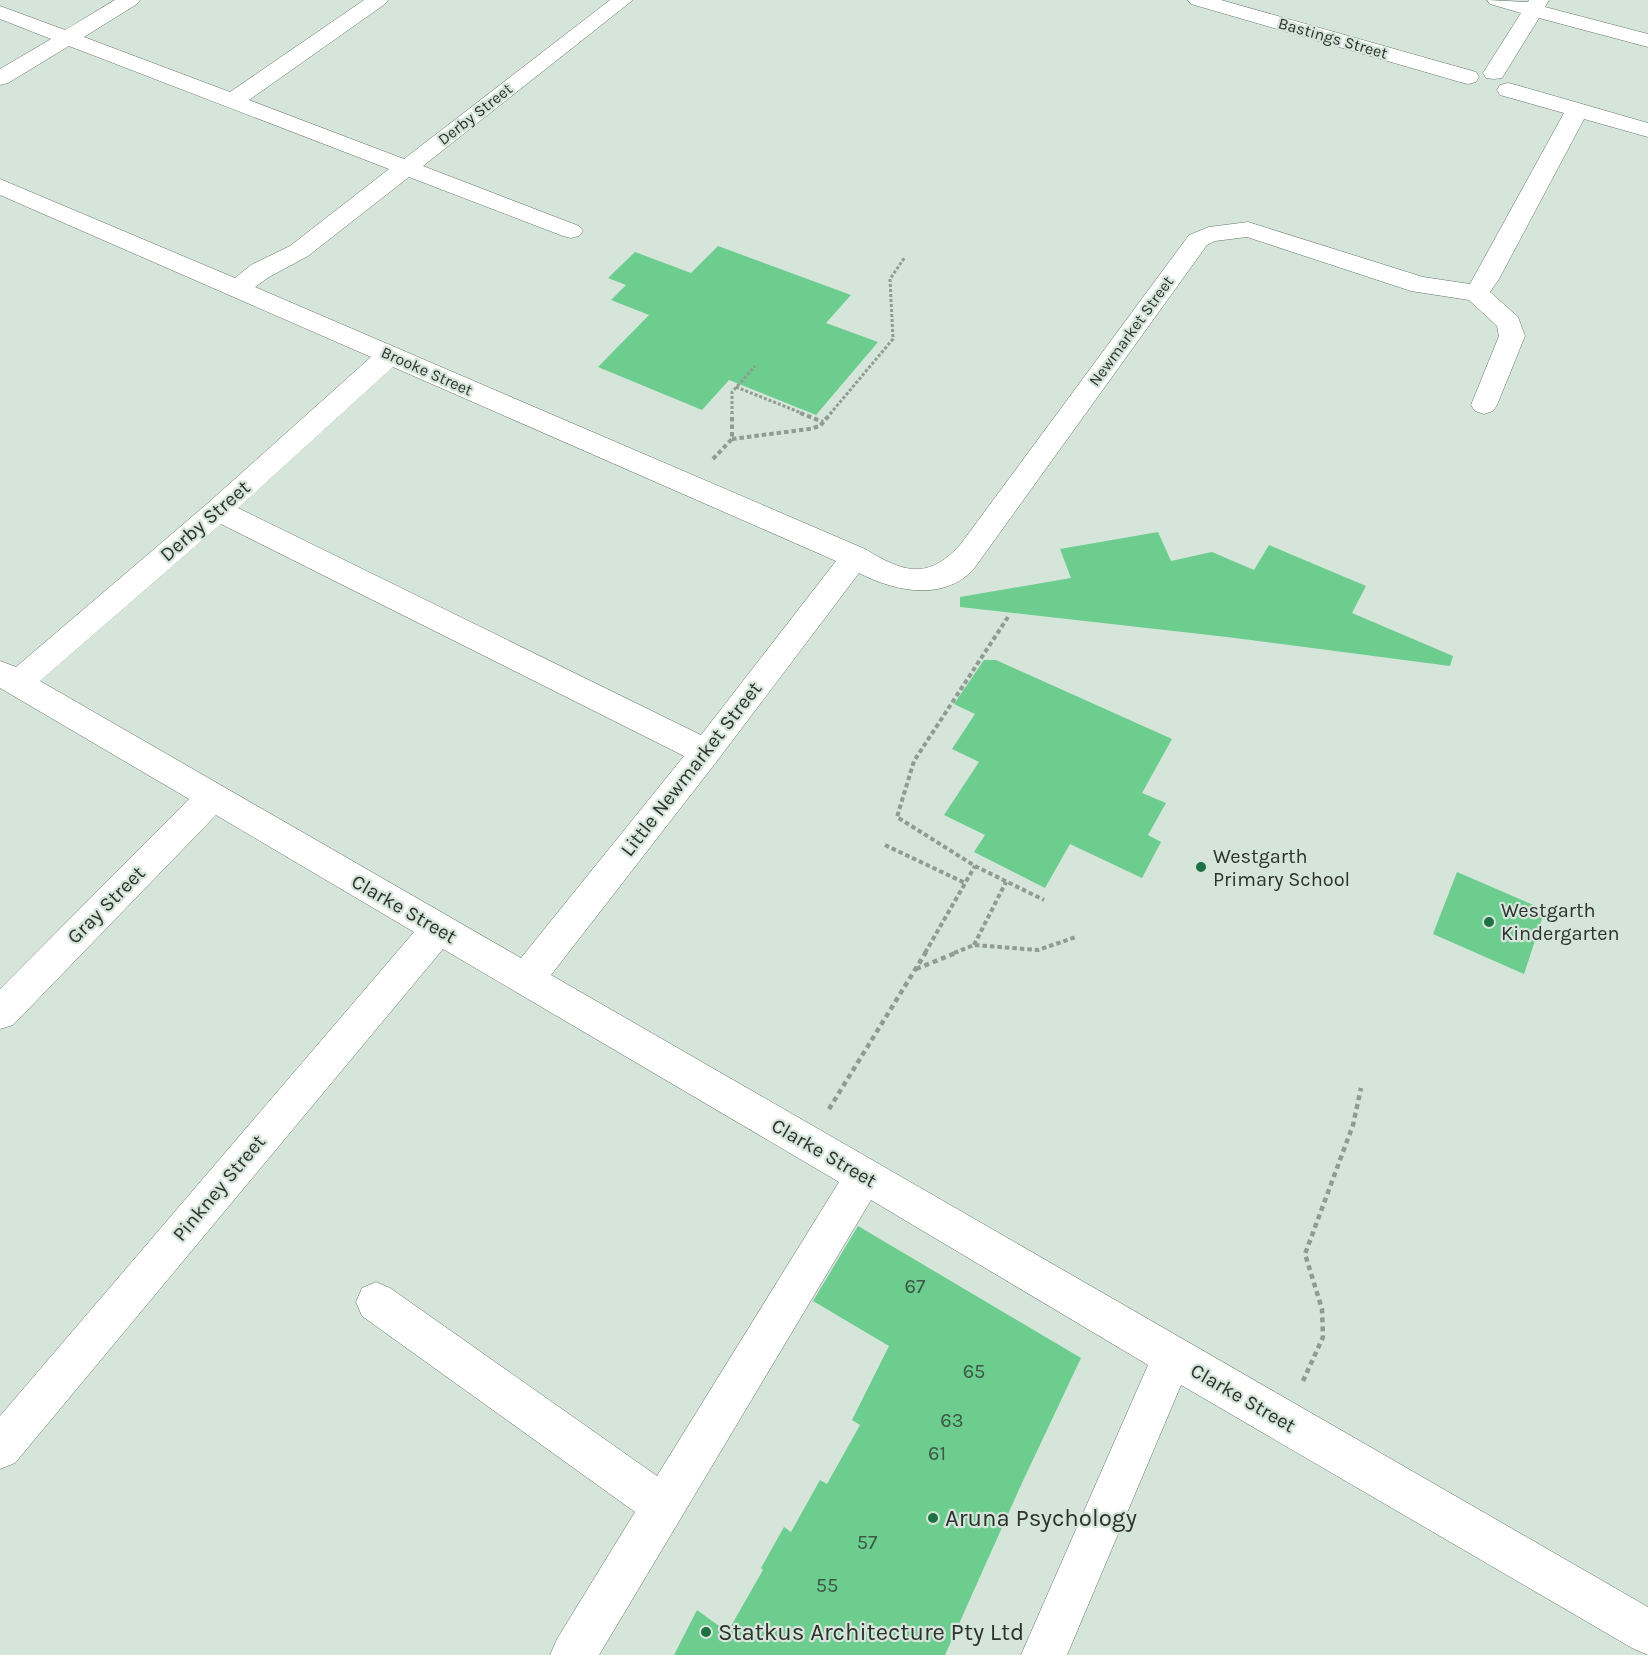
<svg xmlns="http://www.w3.org/2000/svg" width="1648" height="1655" viewBox="0 0 1648 1655" font-family="Karla,sans-serif">
<style>
.building{fill:#6ccd8f}
.lines{fill:none;stroke-linecap:round;stroke-linejoin:round}
.minor-casing{stroke:#66746a;stroke-width:1}
.path-far2{stroke:#909b93;stroke-width:3;stroke-dasharray:3 2;stroke-linecap:butt}
.path-far1{stroke:#909b93;stroke-width:4;stroke-dasharray:4.5 3;stroke-linecap:butt}
.path{stroke:#909b93;stroke-width:4.5;stroke-dasharray:5 4;stroke-linecap:butt}
.minor{fill:#fff;fill-rule:evenodd}
.poi-dot{fill:#1d7142;stroke:#d5e5da;stroke-width:2}
.labels{text-anchor:middle;dominant-baseline:central;stroke-width:4.5;stroke-linejoin:round;paint-order:stroke}
.far-street-label{font-size:16px;fill:#2d322e;stroke:#d5e5da}
.street-label{font-size:20px;fill:#2d322e;stroke:#d5e5da}
.poi-label{font-size:20px;fill:#2d322e;stroke:#d5e5da;text-anchor:start}
.near-number-label{font-size:20px;fill:#3d5946}
.near-poi-label{font-size:24px;fill:#2d322e;stroke:#d5e5da;text-anchor:start}
</style>
<rect width="100%" height="100%" fill="#d5e5da"/>
<g class="building">
<polygon points="718,246 851,295 826,323 878,342 816,415 729,380 702,410 598,367 649,315 611,300 626,285 608,278 635,252 691,273"/>
<polygon points="1158,532 1171,561 1212,552 1254,570 1269,545 1366,586 1352,613 1453,656 1450,666 1227,637 960,607 960,597 1071,578 1060,549"/>
<polygon points="984,660 996,660 1172,739 1142,793 1166,803 1148,835 1161,842 1142,878 1070,844 1045,888 974,852 985,835 944,815 979,762 952,749 975,714 954,704"/>
<polygon points="1457,872 1545,910 1524,974 1433,934"/>
<polygon points="858,1226 1081,1358 1021,1485 945,1655 674,1655 697,1610 730,1634 731,1626 763,1570 761,1568 784,1527 791,1532 820,1480 827,1484 860,1425 852,1420 889,1346 813,1301"/>
</g>
<g class="lines">
<defs>
<g id="minor">
<path d="M115,0h25l-3,4 -53,33 146,55 134,-92h24l-3,4 -136,96 155,59 206,-159h23l-210,166 156,60 4,5 -4,5 -8,2 -8,-2 -154,-59 -101,79 -39,21 -14,10 610,262c38,23 62,32 95,-4l229,-310 20,-8 39,-5 175,55 47,7 94,-171 -64,-18 -3,-5 3,-5 8,-2 8,2 132,38v14l-64,-18 -85,160 -9,13 28,25 7,19 -28,69 -4,6 -9,3 -9,-3 -4,-6 28,-69 -2,-10 -28,-26 -58,-9 -164,-54 -32,4 -8,4 -234,325c-31,32 -79,21 -114,3l-142,188 -166,214 1097,632v48l-16,-7 -451,-263 -114,270h-46l127,-290 -277,-165 -272,455h-49l7,-16 78,-127 -273,-196 -6,-14 6,-14 14,-6 14,6 267,188 182,-294 -396,-233 -428,514 -15,6v-53l414,-484 -198,-117 -203,210 -13,4v-40l189,-190 -189,-111v-27l16,6 192,-164 163,-146 -371,-162v-16l235,99 16,-13 39,-19 99,-77 -320,-123 -61,37 -8,2v-16l51,-30 -51,-20v-13l65,24zM393,367l443,194 -135,174 -463,-227zM221,524l463,232 -163,202 -481,-277z"/>
<polygon points="1188,0 1221,0 1476,72 1479,77 1476,82 1468,84 1460,82 1191,4"/>
<polygon points="1487,0 1528,2 1529,0 1549,0 1545,7 1648,34 1648,47 1539,18 1502,78 1494,79 1486,78 1483,73 1521,13 1490,4"/>
</g>
</defs>
<use href="#minor" class="minor-casing"/>
<g class="path-far2">
<polyline points="736,387 804,414"/>
<polyline points="732,414 732,392 755,366"/>
<polyline points="830,414 893,339 890,279 905,257"/>
</g>
<g class="path-far1">
<polyline points="800,413 823,422"/>
<polyline points="732,439 809,429 820,426 831,413"/>
<polyline points="713,459 732,439 732,413"/>
<polyline points="1008,617 914,761 897,817 975,866 1044,900"/>
<polyline points="885,845 965,883"/>
<polyline points="974,945 1006,882"/>
<polyline points="925,953 975,866"/>
<polyline points="954,953 974,945 1038,950 1076,937"/>
</g>
<g class="path">
<polyline points="916,969 958,952"/>
<polyline points="829,1109 926,952"/>
<polyline points="1303,1381 1323,1337 1322,1309 1305,1254 1353,1125 1361,1088"/>
</g>
<use href="#minor" class="minor"/>
</g>
<g class="poi-dot">
<circle cx="1201" cy="867" r="6"/>
<circle cx="1489" cy="922" r="6"/>
<circle cx="933" cy="1518" r="6"/>
<circle cx="706" cy="1632" r="6"/>
</g>
<g class="labels">
<g class="far-street-label">
<text transform="translate(1333 38) rotate(16)">Bastings Street</text>
<text transform="translate(475 114) rotate(-38)">Derby Street</text>
<text transform="translate(1131 331) rotate(-54)">Newmarket Street</text>
<text transform="translate(427 371) rotate(24)">Brooke Street</text>
</g>
<g class="street-label">
<text transform="translate(205 521) rotate(-41)">Derby Street</text>
<text transform="translate(691 769) rotate(-52)">Little Newmarket Street</text>
<text transform="translate(106 905) rotate(-45)">Gray Street</text>
<text transform="translate(404 909) rotate(30)">Clarke Street</text>
<text transform="translate(824 1153) rotate(30)">Clarke Street</text>
<text transform="translate(219 1188) rotate(-50)">Pinkney Street</text>
<text transform="translate(1243 1398) rotate(30)">Clarke Street</text>
</g>
<g class="poi-label">
<text x="1213" y="856">Westgarth<tspan x="1213" dy="23">Primary School</tspan></text>
<text x="1501" y="910">Westgarth<tspan x="1501" dy="23">Kindergarten</tspan></text>
</g>
<g class="near-number-label">
<text x="915" y="1286">67</text>
<text x="974" y="1371">65</text>
<text x="952" y="1420">63</text>
<text x="937" y="1453">61</text>
<text x="867" y="1542">57</text>
<text x="827" y="1585">55</text>
</g>
<g class="near-poi-label">
<text x="945" y="1518">Aruna Psychology</text>
<text x="718" y="1632">Statkus Architecture Pty Ltd</text>
</g>
</g>
</svg>
